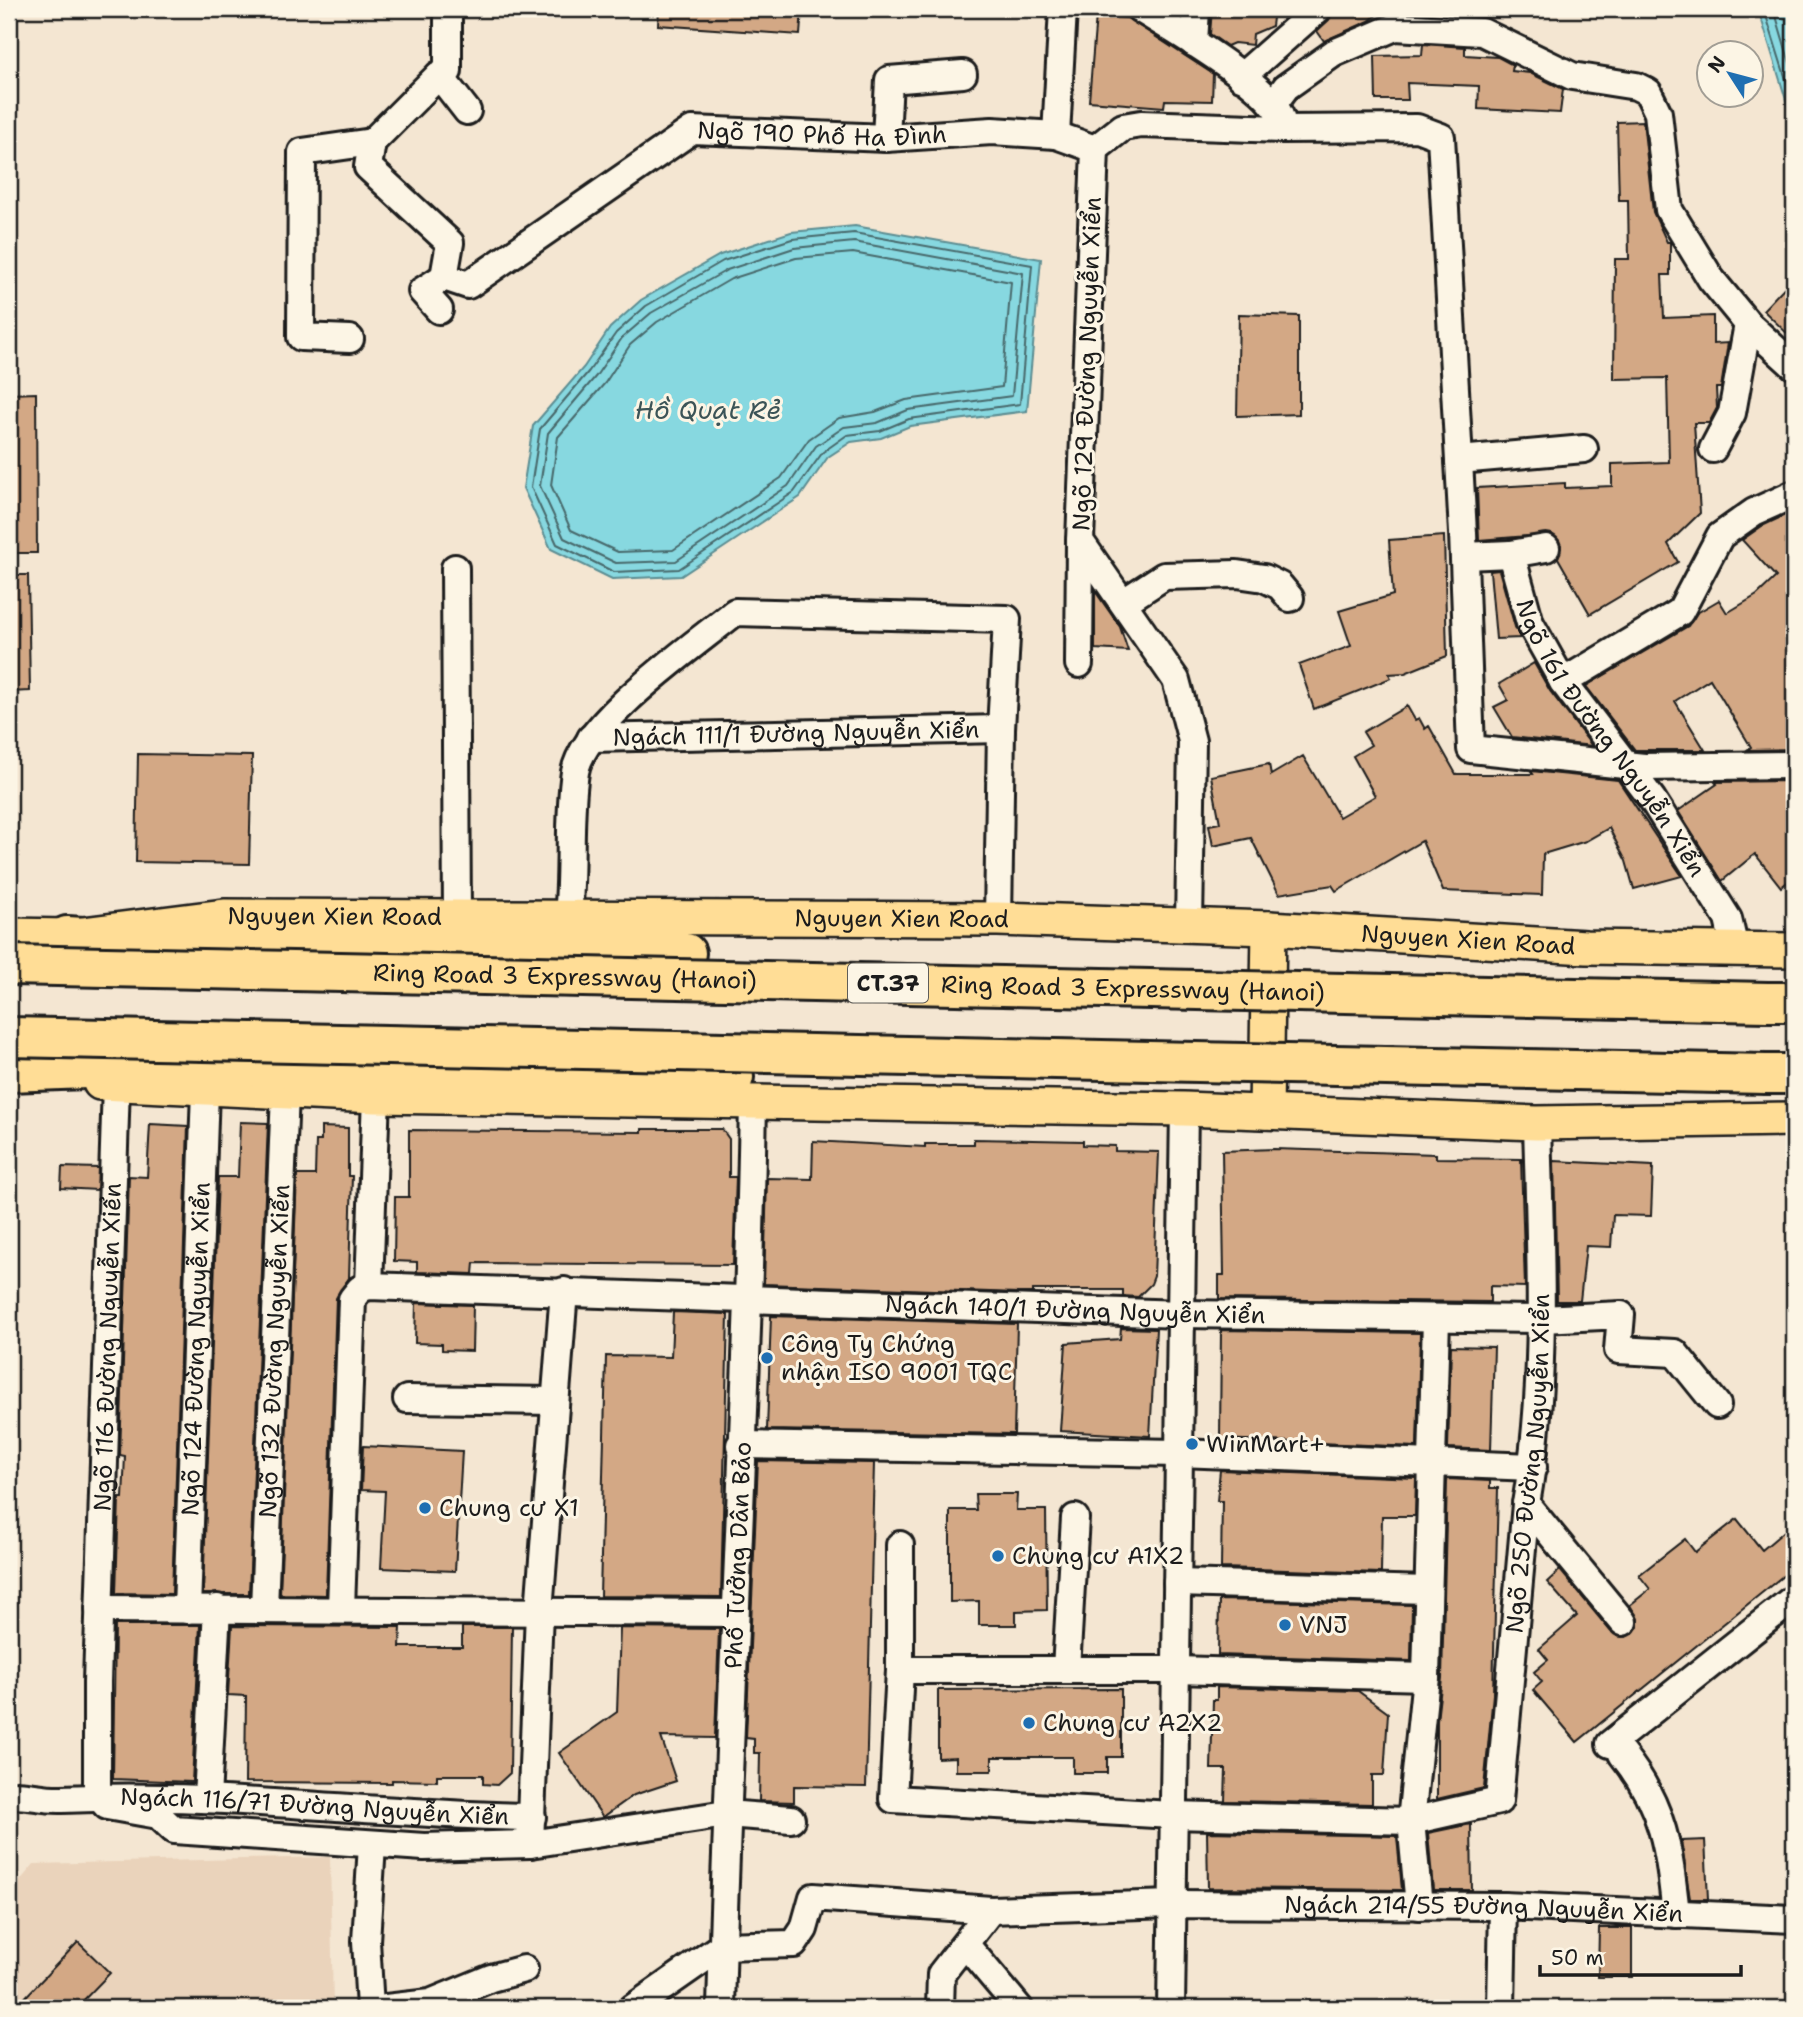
<svg xmlns="http://www.w3.org/2000/svg" width="1803" height="2017" viewBox="0 0 1803 2017" font-family="'Shantell Sans',sans-serif">
<style>
.built{fill:#ead3bb}
.water{fill:#87d8e0;stroke:#5c8d92;stroke-width:2}
.lines{fill:none;stroke-linecap:round;stroke-linejoin:round}
.shore{stroke:#47676a;stroke-width:2}
.building{fill:#d3a885;stroke:#1c1c1c;stroke-width:2}
.minor-casing{stroke:#1c1c1c;stroke-width:32}
.major-casing{stroke:#1c1c1c;stroke-width:38}
.highway-casing{stroke:#1c1c1c;stroke-width:44}
.minor{stroke:#fcf5e5;stroke-width:26}
.major{stroke:#ffdd96;stroke-width:33}
.highway{stroke:#ffdd96;stroke-width:38}
.highway-bridge-casing{stroke:#1c1c1c;stroke-width:44;stroke-linecap:butt}
.highway-bridge{stroke:#ffdd96;stroke-width:38}
.poi-dot{fill:#1f6fb2;stroke:#fcf5e5;stroke-width:2.5}
.labels{text-anchor:middle;dominant-baseline:central;stroke-width:6;stroke-linejoin:round;paint-order:stroke}
.shield{fill:#fcf5e5;stroke:#5f5d58;stroke-width:2}
.shield-label{font-size:23px;font-weight:bold;fill:#1c1c1c}
.street-label{font-size:24px;fill:#1c1c1c;stroke:#fcf5e5}
.poi-label{font-size:24px;fill:#1c1c1c;stroke:#fcf5e5;text-anchor:start}
.water-label{font-size:26px;font-style:italic;fill:#3c5457;stroke:#fcf5e5}
</style>
<rect width="100%" height="100%" fill="#f4e6d2"/>
<filter id="ink" filterUnits="userSpaceOnUse"><feTurbulence type="fractalNoise" baseFrequency=".0143" numOctaves="2"/><feDisplacementMap in="SourceGraphic" scale="14" xChannelSelector="R" yChannelSelector="G"/><feConvolveMatrix kernelMatrix="1 2 1 2 8 2 1 2 1" color-interpolation-filters="sRGB"/></filter>
<g filter="url(#ink)">
<polygon class="built" points="330,1857 333,2008 9,2008 9,1894 34,1864"/>
<g class="water">
<polygon points="1757,9 1794,9 1794,126 1762,21"/>
<polygon points="855,226 1041,259 1027,411 910,426 881,438 851,442 828,457 800,497 681,576 612,579 551,549 523,488 533,426 584,367 610,328 641,300 720,255 791,232"/>
</g>
<g class="lines">
<g class="shore">
<polyline points="1764,9 1794,105"/>
<polyline points="1774,9 1794,77"/>
<polygon points="854,233 1032,265 1020,404 909,419 880,431 847,435 823,452 794,492 679,569 614,572 557,544 531,487 540,429 589,371 616,333 646,306 723,261 792,239"/>
<polygon points="854,242 1023,273 1012,396 908,410 877,423 844,427 816,446 788,486 676,561 616,563 564,538 540,486 548,433 596,376 622,338 651,313 727,270 794,248"/>
<polygon points="853,253 1011,282 1002,387 906,400 875,412 839,418 809,439 781,478 673,550 618,552 571,530 551,485 558,437 605,383 630,345 657,322 731,279 796,258"/>
</g>
</g>
<g class="building">
<polygon points="659,9 802,9 800,35 658,25"/>
<polygon points="1212,9 1274,9 1272,26 1253,34 1252,45 1234,43 1227,46 1210,34"/>
<polygon points="1333,9 1384,9 1369,21 1324,41 1317,31 1329,20"/>
<polygon points="1096,15 1127,18 1213,74 1212,101 1165,100 1164,107 1089,101"/>
<polygon points="1423,44 1465,47 1465,55 1498,57 1513,65 1512,71 1530,73 1563,89 1560,113 1478,109 1479,86 1407,83 1408,100 1376,100 1375,56 1422,55"/>
<polygon points="1643,121 1653,212 1667,242 1670,242 1670,275 1662,275 1664,318 1713,316 1713,344 1728,343 1721,388 1716,388 1717,408 1709,423 1694,423 1700,513 1668,544 1678,562 1590,614 1558,558 1561,545 1552,534 1479,540 1477,488 1565,483 1565,488 1612,486 1612,464 1669,462 1667,378 1614,379 1615,259 1629,259 1628,200 1619,200 1617,122"/>
<polygon points="1794,277 1794,340 1763,310"/>
<polygon points="1239,314 1299,316 1299,414 1237,416"/>
<polygon points="36,393 37,553 9,553 9,394"/>
<polygon points="1794,511 1794,749 1747,750 1751,747 1710,679 1675,701 1705,750 1635,750 1586,686 1688,626 1697,613 1719,600 1727,613 1757,595 1776,577 1742,540 1762,526"/>
<polygon points="1444,536 1447,656 1405,673 1389,674 1391,678 1314,709 1299,665 1351,646 1339,611 1393,595 1389,540"/>
<polygon points="1499,570 1515,627 1520,638 1496,639 1490,571"/>
<polygon points="9,575 28,575 30,691 9,692"/>
<polygon points="1095,591 1120,627 1128,651 1095,649"/>
<polygon points="1534,663 1550,691 1592,746 1512,737 1494,707 1508,700 1499,684"/>
<polygon points="1407,706 1415,720 1419,718 1425,729 1429,726 1456,774 1533,774 1531,771 1618,780 1682,876 1634,889 1626,861 1609,828 1586,841 1543,854 1542,895 1443,891 1422,841 1336,891 1332,885 1279,894 1251,838 1213,846 1209,825 1220,823 1211,776 1269,764 1271,775 1303,756 1339,817 1375,796 1353,756 1371,745 1363,732"/>
<polygon points="138,754 252,756 249,864 136,862"/>
<polygon points="1794,781 1794,877 1781,887 1755,854 1722,881 1678,811 1717,784 1715,782"/>
<polygon points="240,1122 268,1123 249,1594 203,1594 218,1177 238,1177"/>
<polygon points="150,1124 188,1126 172,1594 116,1593 119,1498 123,1498 125,1456 120,1455 129,1176 147,1177"/>
<polygon points="321,1127 348,1128 348,1176 352,1176 349,1278 336,1298 326,1595 280,1594 297,1175 315,1175 316,1141 321,1141"/>
<polygon points="642,1129 722,1129 729,1139 729,1177 736,1177 733,1265 474,1263 473,1274 417,1272 417,1262 394,1261 395,1197 409,1197 409,1130 642,1132"/>
<polygon points="974,1139 1083,1141 1083,1145 1115,1146 1115,1151 1159,1152 1154,1276 1151,1284 1138,1297 1123,1296 1123,1290 1033,1290 1033,1293 1018,1293 764,1284 767,1178 812,1179 813,1141 925,1147 925,1144 974,1144"/>
<polygon points="1274,1149 1436,1154 1436,1158 1521,1159 1525,1287 1490,1286 1490,1302 1219,1299 1219,1275 1224,1275 1222,1151"/>
<polygon points="1554,1161 1653,1166 1651,1216 1613,1215 1611,1247 1586,1246 1580,1301 1557,1301"/>
<polygon points="62,1167 98,1168 97,1190 61,1188"/>
<polygon points="416,1303 473,1305 472,1351 442,1350 442,1344 415,1343"/>
<polygon points="673,1312 728,1314 721,1597 600,1596 606,1356 671,1357"/>
<polygon points="771,1316 1017,1324 1014,1434 767,1430"/>
<polygon points="1121,1328 1156,1329 1150,1436 1060,1431 1066,1343 1120,1339"/>
<polygon points="1221,1330 1420,1333 1417,1447 1220,1439"/>
<polygon points="1451,1346 1494,1347 1491,1450 1448,1448"/>
<polygon points="363,1446 462,1451 455,1571 381,1568 385,1491 361,1490"/>
<polygon points="758,1461 874,1463 866,1787 794,1786 794,1802 759,1801 760,1753 754,1753 754,1739 746,1738"/>
<polygon points="1220,1470 1416,1478 1415,1516 1382,1516 1381,1573 1221,1568 1222,1501 1217,1501"/>
<polygon points="1447,1479 1490,1481 1490,1488 1498,1488 1493,1694 1484,1788 1437,1799 1437,1721 1442,1678"/>
<polygon points="975,1494 1017,1494 1016,1510 1046,1510 1047,1610 1016,1611 1016,1625 979,1625 979,1601 950,1602 950,1510 976,1510"/>
<polygon points="1737,1519 1762,1550 1794,1523 1794,1567 1577,1742 1533,1690 1542,1682 1534,1672 1548,1660 1539,1649 1577,1616 1547,1582 1560,1570 1611,1632 1626,1637 1638,1627 1638,1619 1630,1605 1650,1589 1639,1575 1685,1539 1695,1552"/>
<polygon points="1219,1600 1412,1605 1411,1661 1218,1655"/>
<polygon points="115,1625 200,1625 192,1782 113,1779"/>
<polygon points="232,1626 401,1627 400,1647 462,1647 462,1627 512,1627 510,1773 497,1785 483,1784 483,1775 437,1775 437,1781 392,1780 392,1783 245,1782 246,1696 228,1695"/>
<polygon points="620,1628 719,1629 715,1738 661,1737 676,1781 634,1795 603,1817 559,1753 617,1712"/>
<polygon points="1217,1687 1358,1691 1388,1713 1384,1775 1372,1775 1372,1804 1225,1801 1226,1769 1211,1769 1213,1700 1217,1700"/>
<polygon points="1121,1689 1121,1757 1107,1757 1107,1773 1073,1773 1073,1757 992,1757 992,1771 956,1771 956,1757 938,1758 938,1690"/>
<polygon points="1471,1824 1472,1890 1433,1890 1428,1833"/>
<polygon points="1207,1832 1397,1836 1402,1890 1208,1888"/>
<polygon points="1705,1840 1708,1899 1690,1899 1681,1841"/>
<polygon points="1599,1928 1632,1928 1632,1977 1598,1977"/>
<polygon points="78,1942 110,1973 76,2008 15,2008"/>
</g>
<g class="lines">
<defs>
<g id="minor">
<path id="s1" d="M448,9v62l-9,4 -67,67 -4,25 82,76 -6,34 24,8 224,-155 194,8 106,-7 64,4 39,14 -15,392 96,139 16,61 -3,183"/>
<path d="M1140,9c32,20 130,76 141,109"/>
<polyline points="1194,43 1196,9"/>
<polyline points="439,75 467,111"/>
<polyline points="1241,77 1318,9"/>
<polyline points="1274,103 1286,87 1334,53 1395,27 1482,32 1572,76 1636,86 1648,92 1658,113 1669,210 1711,279 1748,324 1794,366"/>
<polyline points="1056,135 1063,9"/>
<polyline points="886,138 889,80 963,74"/>
<polyline points="1095,149 1123,127 1141,124 1282,129 1417,128 1441,137 1463,533 1471,749 1644,767 1794,765"/>
<polyline points="439,310 422,291 444,277"/>
<polyline points="350,339 301,337 302,152 372,142"/>
<polyline points="1713,449 1732,413 1748,324"/>
<polyline points="1459,460 1584,449"/>
<path id="s2" d="M1546,548l-35,6 19,69 33,59 89,117 76,120 7,30"/>
<polyline points="1464,556 1511,554"/>
<polyline points="455,568 457,917"/>
<polyline points="1124,602 1164,576 1237,574 1264,578 1280,586 1290,598"/>
<polyline points="1079,664 1080,541"/>
<polyline points="1563,682 1680,612 1720,536 1754,512 1794,494"/>
<path id="s3" d="M591,738l410,-9"/>
<path d="M568,916c5,-47 0,-98 7,-144 8,-50 120,-127 160,-160l272,7 -6,110 -3,190"/>
<polyline points="369,1286 376,1096"/>
<polyline points="407,1399 555,1401"/>
<polyline points="740,1445 1179,1453 1533,1467"/>
<polyline points="1526,1504 1623,1622"/>
<path id="s4" d="M900,1545v125l-7,129 279,16 239,6 88,-20 27,-297c22,-125 14,-254 11,-381"/>
<polyline points="1177,1583 1428,1590"/>
<path id="s5" d="M264,1608l21,-515"/>
<path id="s6" d="M341,1608l11,-309 8,-10 9,-3 812,28 361,5 79,-4 -3,35 57,3 42,52"/>
<polyline points="99,1609 734,1613"/>
<path id="s7" d="M187,1610l18,-520"/>
<polyline points="1066,1669 1075,1518"/>
<polyline points="900,1670 1176,1670 1426,1677"/>
<polyline points="1610,1744 1794,1598"/>
<path d="M1622,1754c42,52 47,96 54,160"/>
<path id="s8" d="M9,1795c18,-1 35,5 53,4 156,-8 313,16 470,18"/>
<path id="s9" d="M97,1795v-113l19,-598"/>
<polyline points="97,1795 107,1806 158,1815 174,1830 424,1847 530,1844 726,1814 791,1819"/>
<polyline points="207,1799 217,1608"/>
<polyline points="530,1844 539,1611 564,1291"/>
<polyline points="1419,1906 1411,1821 1426,1677 1436,1318"/>
<polyline points="966,1945 1019,2008"/>
<polyline points="370,2008 366,1941 372,1845"/>
<polyline points="386,2008 430,2003 491,1978 524,1969"/>
<path id="s10" d="M633,2008l89,-62 72,-2 10,-15 9,-32 178,13 181,-6 331,2 291,13"/>
<path id="s11" d="M721,2008c8,-302 27,-604 32,-906"/>
<polyline points="940,2008 941,1974 991,1910"/>
<polyline points="1171,2008 1184,1109"/>
<polyline points="1501,2008 1503,1906"/>
</g>
<g id="major">
<path id="s12" d="M9,935l58,1 157,-20 774,3 271,9 317,19 208,3"/>
<polyline points="100,1083 376,1096 1184,1109 1537,1123 1794,1119"/>
<polyline points="1266,1112 1269,928"/>
</g>
<g id="highway">
<polyline points="67,936 209,945 686,953"/>
<polyline points="1768,1002 1794,1002"/>
<polyline points="9,1072 189,1065 734,1077"/>
<polyline points="1766,1074 1794,1074"/>
</g>
</defs>
<use href="#minor" class="minor-casing"/>
<use href="#major" class="major-casing"/>
<use href="#highway" class="highway-casing"/>
<use href="#minor" class="minor"/>
<use href="#major" class="major"/>
<use href="#highway" class="highway"/>
<defs>
<g id="highway-bridge">
<path id="s13" d="M9,965l1759,37"/>
<polyline points="9,1037 1766,1074"/>
</g>
</defs>
<use href="#highway-bridge" class="highway-bridge-casing"/>
<use href="#highway-bridge" class="highway-bridge"/>
</g>
</g>
<g class="poi-dot">
<circle cx="767" cy="1358" r="7"/>
<circle cx="1192" cy="1444" r="7"/>
<circle cx="425" cy="1508" r="7"/>
<circle cx="998" cy="1556" r="7"/>
<circle cx="1285" cy="1625" r="7"/>
<circle cx="1029" cy="1723" r="7"/>
</g>
<g class="labels">
<rect class="shield" x="848" y="963.5" width="80" height="39" rx="5"/>
<g class="shield-label">
<text x="888" y="983">CT.37</text>
</g>
<g class="street-label">
<text stroke="none"><textPath href="#s1" startOffset="766">Ngõ 190 Phố Hạ Đình</textPath></text>
<text transform="translate(1087 364) rotate(-88)">Ngõ 129 Đường Nguyễn Xiển</text>
<text stroke="none"><textPath href="#s3" startOffset="205">Ngách 111/1 Đường Nguyễn Xiển</textPath></text>
<text stroke="none"><textPath href="#s2" startOffset="247">Ngõ 161 Đường Nguyễn Xiển</textPath></text>
<text stroke="none"><textPath href="#s12" startOffset="327">Nguyen Xien Road</textPath></text>
<text stroke="none"><textPath href="#s12" startOffset="894">Nguyen Xien Road</textPath></text>
<text stroke="none"><textPath href="#s12" startOffset="1461">Nguyen Xien Road</textPath></text>
<text stroke="none"><textPath href="#s13" startOffset="556">Ring Road 3 Expressway (Hanoi)</textPath></text>
<text stroke="none"><textPath href="#s13" startOffset="1124">Ring Road 3 Expressway (Hanoi)</textPath></text>
<text stroke="none"><textPath href="#s6" startOffset="1038">Ngách 140/1 Đường Nguyễn Xiển</textPath></text>
<text stroke="none"><textPath href="#s9" startOffset="448">Ngõ 116 Đường Nguyễn Xiển</textPath></text>
<text stroke="none"><textPath href="#s7" startOffset="261">Ngõ 124 Đường Nguyễn Xiển</textPath></text>
<text stroke="none"><textPath href="#s5" startOffset="257">Ngõ 132 Đường Nguyễn Xiển</textPath></text>
<text stroke="none"><textPath href="#s4" startOffset="1202">Ngõ 250 Đường Nguyễn Xiển</textPath></text>
<text stroke="none"><textPath href="#s11" startOffset="453">Phố Tưởng Dân Bảo</textPath></text>
<text stroke="none"><textPath href="#s8" startOffset="306">Ngách 116/71 Đường Nguyễn Xiển</textPath></text>
<text stroke="none"><textPath href="#s10" startOffset="903">Ngách 214/55 Đường Nguyễn Xiển</textPath></text>
</g>
<g class="poi-label">
<text x="781" y="1344">Công Ty Chứng<tspan x="781" dy="28">nhận ISO 9001 TQC</tspan></text>
<text x="1206" y="1444">WinMart+</text>
<text x="439" y="1508">Chung cư X1</text>
<text x="1012" y="1556">Chung cư A1X2</text>
<text x="1299" y="1625">VNJ</text>
<text x="1043" y="1723">Chung cư A2X2</text>
</g>
<g class="water-label">
<text x="708" y="409">Hồ Quạt Rẻ</text>
</g>
</g>
<rect width="1803" height="2017" fill="none" stroke="#fcf5e5" stroke-width="35"/>
<rect x="18" y="18" width="1768" height="1982" fill="none" stroke="#1c1c1c" stroke-width="2.5" filter="url(#ink)"/>
<g transform="translate(1730 74) rotate(306)"><circle r="33" fill="#fcf5e5" stroke="#a29e95" stroke-width="2"/>
<path d="M0-5L12 26L0 18L-12 26Z" fill="#1f6fb2"/>
<text y="-10" font-size="19" font-weight="bold" text-anchor="middle" fill="#1c1c1c">N</text>
</g>
<path d="M1540 1965v10h201v-10" fill="none" stroke="#1c1c1c" stroke-width="3.5"/>
<text x="1551" y="1965" font-size="21" fill="#1c1c1c" stroke="#fcf5e5" stroke-width="5" paint-order="stroke">50 m</text>
</svg>
